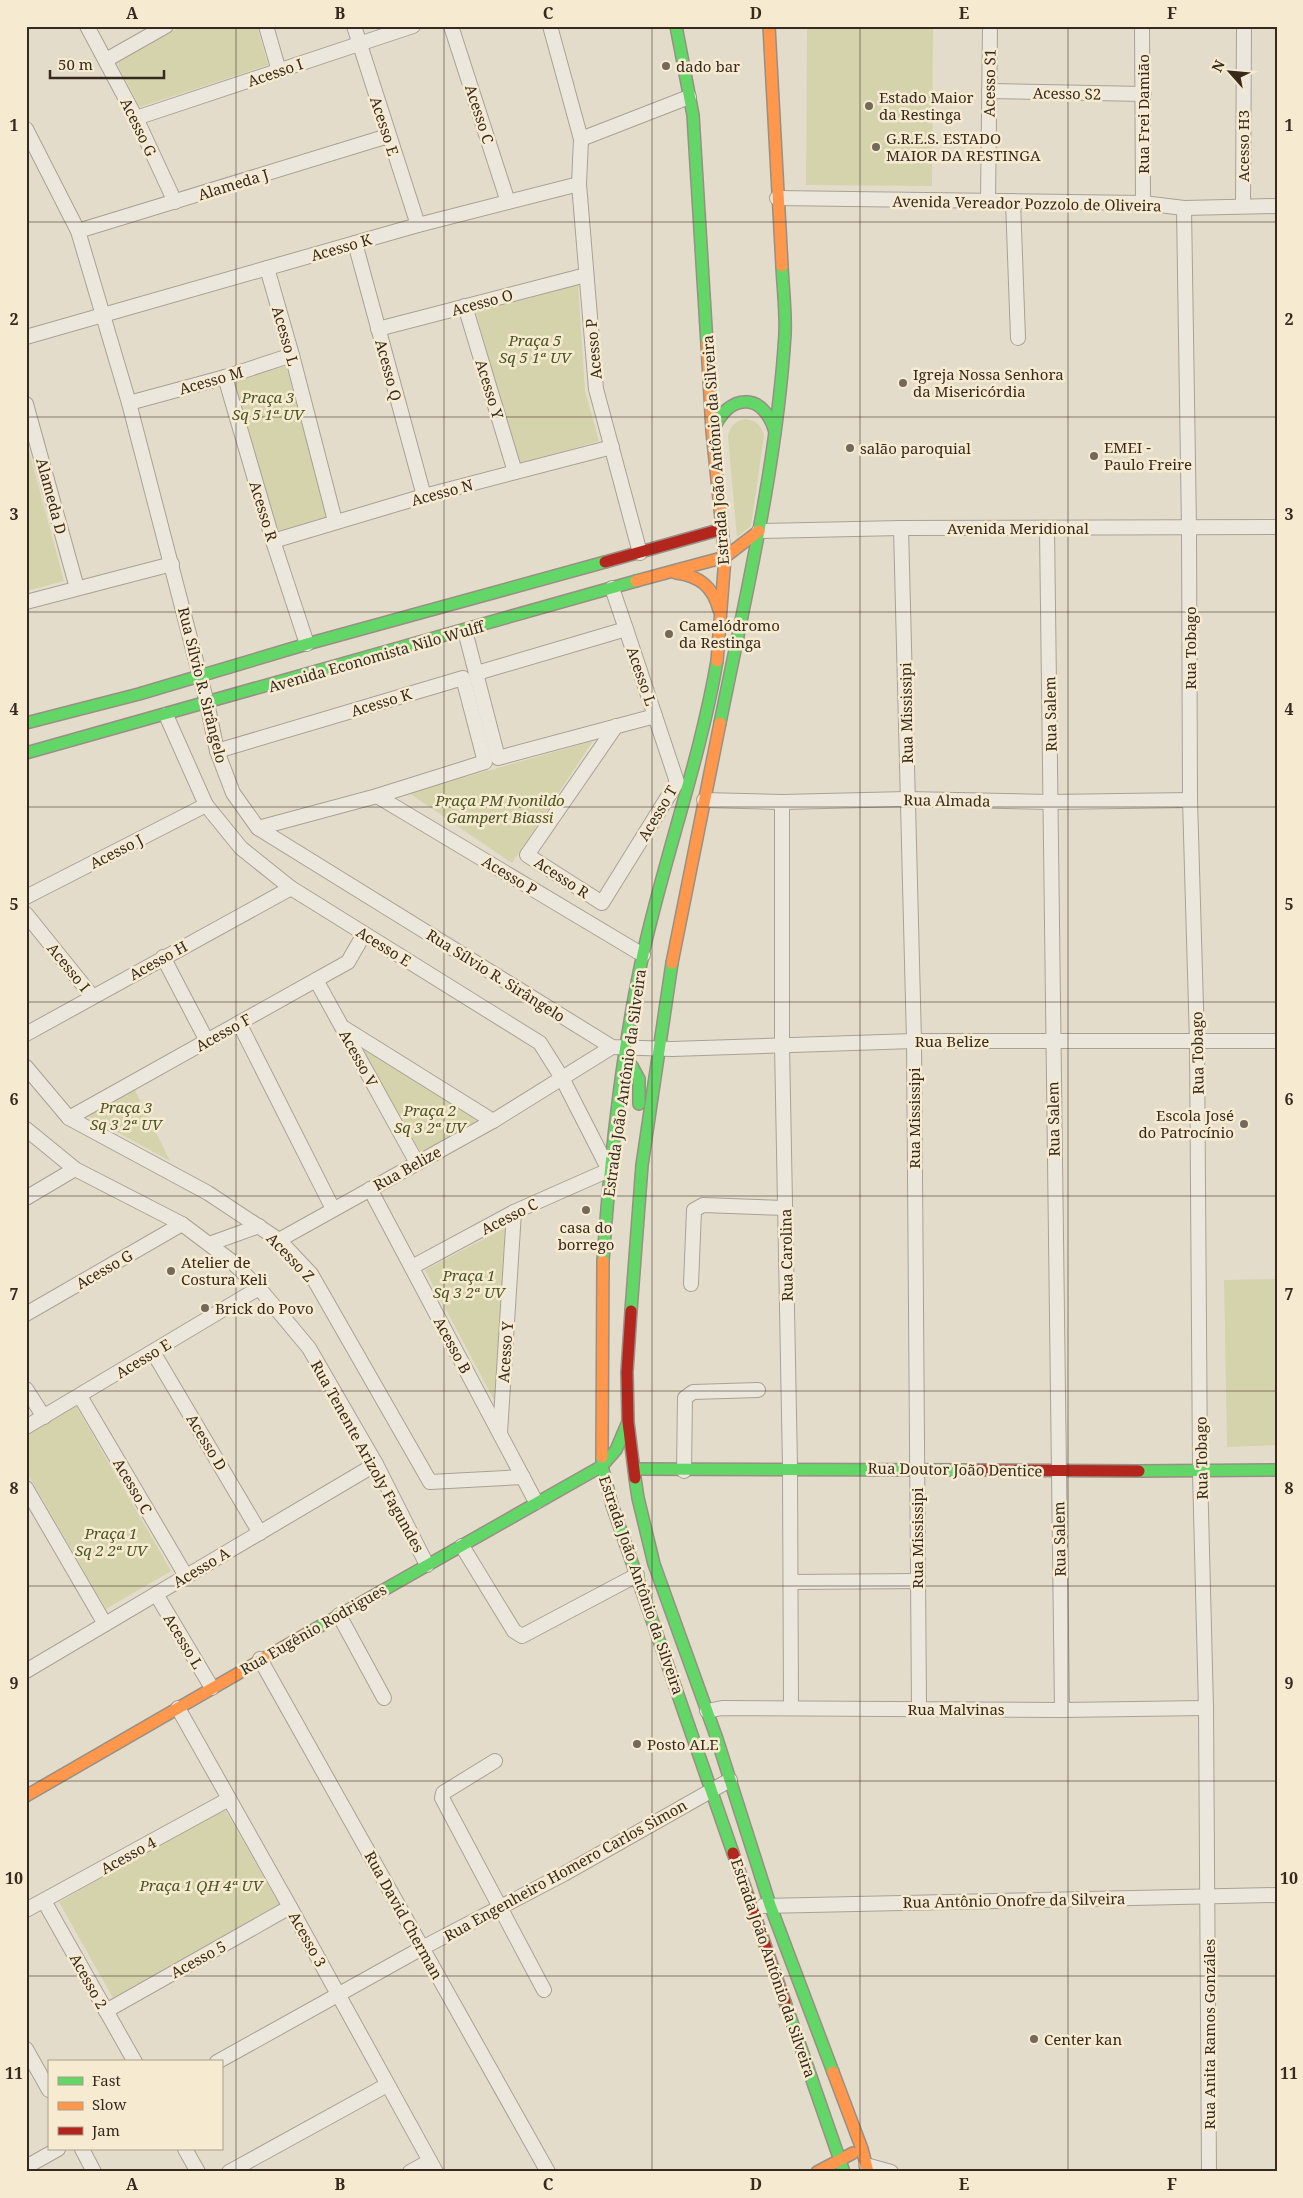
<svg xmlns="http://www.w3.org/2000/svg" width="1303" height="2198" viewBox="0 0 1303 2198" font-family="'Noto Serif',serif">
<style>
.green{fill:#d4d3ac}
.lines{fill:none;stroke-linecap:round;stroke-linejoin:round}
.street-casing{stroke:#a9a194;stroke-width:16}
.fast-casing{stroke:#989084;stroke-width:14}
.slow-casing{stroke:#989084;stroke-width:14}
.jam-casing{stroke:#989084;stroke-width:14}
.street{stroke:#ece7dd;stroke-width:14}
.fast{stroke:#63d668;stroke-width:11}
.slow{stroke:#ff974d;stroke-width:11}
.jam{stroke:#b3261e;stroke-width:11}
.grid{fill:none;stroke:#37291d;stroke-width:1;stroke-opacity:0.55}
.poi-dot{fill:#74685a;stroke:#f6ebd0;stroke-width:2}
.labels{text-anchor:middle;dominant-baseline:central;stroke-width:5;stroke-linejoin:round;paint-order:stroke}
.poi-label{font-size:15px;fill:#37291d;stroke:#f6ebd0;text-anchor:start}
.street-label{font-size:15px;fill:#37291d;stroke:#f6ebd0}
.park-label{font-size:15px;font-style:italic;fill:#485423;stroke:#f6ebd0}
.neatline{fill:none;stroke:#37291d;stroke-width:2}
.grid-label{font-size:16px;text-anchor:middle;font-weight:bold;fill:#37291d}
</style>
<rect width="100%" height="100%" fill="#e4dcca"/>
<g class="green">
<polygon points="182,26 257,26 268,65 140,107 116,62"/>
<polygon points="807,26 933,26 932,186 806,185"/>
<polygon points="578,283 585,391 599,441 519,464 476,313"/>
<polygon points="286,366 329,517 277,531 232,383"/>
<path d="M745,419c11,1 16,6 19,17l-13,90 -14,11 -9,-100c2,-11 7,-16 17,-18z"/>
<polygon points="29,451 64,581 26,591 26,452"/>
<polygon points="593,741 512,863 409,793"/>
<polygon points="360,1046 479,1120 421,1153"/>
<polygon points="135,1090 170,1161 86,1115"/>
<polygon points="507,1227 494,1400 425,1270"/>
<polygon points="1277,1279 1277,1445 1227,1447 1224,1280"/>
<polygon points="76,1406 171,1571 106,1609 26,1471 26,1435"/>
<polygon points="224,1808 279,1904 113,1998 59,1902"/>
</g>
<g class="lines">
<defs>
<g id="street">
<polyline points="87,26 136,118 175,202"/>
<polyline points="266,26 279,71"/>
<polyline points="354,26 418,225"/>
<polyline points="451,26 508,202"/>
<polyline points="550,26 581,139 579,184 596,389 640,553"/>
<polyline points="1142,26 1143,203"/>
<polyline points="106,60 166,26"/>
<polyline points="989,91 1144,94"/>
<polyline points="136,118 413,26"/>
<polyline points="26,129 78,231 129,403 207,703 217,751 233,793 258,828 612,1047 672,1049 914,1041 1277,1041"/>
<polyline points="581,139 689,97"/>
<polyline points="777,198 1143,203 1184,208 1277,206"/>
<polyline points="988,201 990,26"/>
<polyline points="1013,201 1018,338"/>
<polyline points="1243,206 1244,26"/>
<polyline points="1184,208 1189,528 1190,800 1197,1042 1200,1472 1206,1708 1209,2172"/>
<polyline points="78,231 388,136"/>
<polyline points="355,243 424,496"/>
<polyline points="267,268 292,355 335,521"/>
<polyline points="465,306 515,472"/>
<polyline points="378,329 586,275"/>
<polyline points="26,337 418,225 579,184"/>
<polyline points="225,377 273,541 307,644"/>
<polyline points="129,403 225,377 292,355"/>
<polyline points="26,404 77,588"/>
<polyline points="901,528 914,1041 919,1708"/>
<polyline points="1047,529 1062,1710"/>
<polyline points="759,531 901,528 1277,527"/>
<polyline points="273,541 424,496 612,447"/>
<polyline points="612,588 626,629"/>
<polyline points="26,602 172,564"/>
<polyline points="465,631 498,758 655,716 626,629 477,673"/>
<polyline points="166,715 206,805 241,848 291,888 540,1043 562,1078 609,1170 514,1212 412,1267"/>
<polyline points="616,726 527,855 602,903 677,782 655,716"/>
<polyline points="217,751 463,678 485,762 377,796 258,828"/>
<polyline points="377,796 643,955"/>
<polyline points="704,800 782,802 907,799 1051,802 1190,800"/>
<polyline points="782,802 782,1045 790,1467 791,1708"/>
<polyline points="26,897 206,805"/>
<polyline points="26,914 92,996"/>
<polyline points="163,957 207,1041"/>
<polyline points="316,980 417,1163"/>
<polyline points="239,1023 333,1209"/>
<polyline points="344,1028 493,1121"/>
<polyline points="26,1034 291,888"/>
<polyline points="26,1067 69,1118 208,1193 279,1240 311,1274 430,1482 523,1477"/>
<polyline points="69,1118 348,962 364,934"/>
<polyline points="26,1129 75,1169 182,1224 230,1260 259,1288 309,1348 376,1464 427,1565"/>
<polyline points="370,1189 536,1502"/>
<polyline points="26,1198 75,1169"/>
<polyline points="279,1240 493,1121 612,1047"/>
<polyline points="209,1244 259,1226"/>
<polyline points="691,1284 694,1210 703,1205 785,1208"/>
<polyline points="26,1314 182,1224"/>
<polyline points="153,1352 260,1533"/>
<polyline points="26,1389 44,1417"/>
<polyline points="80,1396 186,1576"/>
<polyline points="26,1427 259,1288"/>
<polyline points="500,1433 514,1212"/>
<polyline points="684,1471 685,1398 693,1392 758,1390"/>
<polyline points="26,1488 105,1624"/>
<polyline points="462,1546 514,1631 522,1636 637,1575"/>
<polyline points="791,1582 918,1581"/>
<polyline points="156,1594 212,1688"/>
<polyline points="339,1615 384,1698"/>
<polyline points="260,1659 548,2172"/>
<polyline points="26,1671 376,1464"/>
<polyline points="178,1708 290,1907 436,2172"/>
<polyline points="707,1711 722,1708 1062,1710 1206,1708"/>
<polyline points="495,1761 443,1793 442,1798 544,1990"/>
<polyline points="44,1901 135,2062"/>
<polyline points="763,1906 1277,1895"/>
<polyline points="26,1910 229,1799"/>
<polyline points="106,2011 290,1907"/>
<polyline points="26,2049 49,2090"/>
<polyline points="217,2062 422,1948 564,1874 730,1780"/>
<polyline points="82,2149 94,2172"/>
<polyline points="185,2149 198,2172"/>
<polyline points="866,2165 891,2172"/>
<polyline points="26,2167 58,2149"/>
<polyline points="229,2172 387,2085"/>
<polyline points="410,2172 430,2161"/>
</g>
<g id="fast">
<polyline points="676,26 693,115 707,344"/>
<path d="M713,431c14,-38 51,-40 62,1"/>
<polyline points="26,723 139,694 307,644 605,562"/>
<path d="M720,723c26,-129 57,-258 65,-389 1,-22 -2,-46 -3,-68"/>
<polyline points="26,753 636,581"/>
<polyline points="623,1069 632,1066 639,1079 639,1104"/>
<path d="M603,1261c7,-103 18,-207 40,-307 22,-99 57,-194 74,-293"/>
<polyline points="631,1311 642,1165 672,963"/>
<polyline points="602,1457 602,1466 612,1505 733,1853"/>
<polyline points="634,1469 971,1470"/>
<polyline points="1139,1471 1277,1470"/>
<polyline points="635,1478 638,1498 654,1564 716,1736 770,1905 833,2072"/>
<polyline points="308,1633 602,1466 616,1450 627,1424"/>
<polyline points="785,2002 844,2172"/>
</g>
<g id="slow">
<polyline points="769,26 782,266"/>
<polyline points="707,344 712,431 725,557 717,661"/>
<path d="M676,573c24,3 37,14 43,37"/>
<polyline points="636,581 725,557 759,531"/>
<polyline points="672,963 720,723"/>
<polyline points="602,1457 603,1261"/>
<polyline points="26,1796 308,1633"/>
<polyline points="833,2072 862,2149 868,2172"/>
<polyline points="817,2172 853,2153"/>
</g>
<g id="jam">
<polyline points="605,562 722,529"/>
<polyline points="631,1311 627,1372 628,1422 635,1478"/>
<polyline points="971,1470 1139,1471"/>
<polyline points="733,1853 785,2002"/>
</g>
</defs>
<use href="#street" class="street-casing"/>
<use href="#fast" class="fast-casing"/>
<use href="#slow" class="slow-casing"/>
<use href="#jam" class="jam-casing"/>
<use href="#street" class="street"/>
<use href="#fast" class="fast"/>
<use href="#slow" class="slow"/>
<use href="#jam" class="jam"/>
</g>
<path class="grid" d="M236,26v2146M444,26v2146M652,26v2146M860,26v2146M1068,26v2146M26,222h1251M26,417h1251M26,612h1251M26,807h1251M26,1002h1251M26,1196h1251M26,1391h1251M26,1586h1251M26,1781h1251M26,1976h1251"/>
<g class="poi-dot">
<circle cx="666" cy="66" r="5"/>
<circle cx="869" cy="106" r="5"/>
<circle cx="876" cy="147" r="5"/>
<circle cx="903" cy="383" r="5"/>
<circle cx="850" cy="448" r="5"/>
<circle cx="1094" cy="456" r="5"/>
<circle cx="669" cy="634" r="5"/>
<circle cx="1244" cy="1124" r="5"/>
<circle cx="586" cy="1210" r="5"/>
<circle cx="171" cy="1271" r="5"/>
<circle cx="205" cy="1308" r="5"/>
<circle cx="637" cy="1744" r="5"/>
<circle cx="1034" cy="2039" r="5"/>
</g>
<g class="labels">
<g class="poi-label">
<text x="676" y="66">dado bar</text>
<text x="879" y="97">Estado Maior<tspan x="879" dy="17">da Restinga</tspan></text>
<text x="886" y="138">G.R.E.S. ESTADO<tspan x="886" dy="17">MAIOR DA RESTINGA</tspan></text>
<text x="913" y="374">Igreja Nossa Senhora<tspan x="913" dy="17">da Misericórdia</tspan></text>
<text x="1104" y="447">EMEI -<tspan x="1104" dy="17">Paulo Freire</tspan></text>
<text x="860" y="448">salão paroquial</text>
<text x="679" y="625">Camelódromo<tspan x="679" dy="17">da Restinga</tspan></text>
<text x="1234" y="1115" text-anchor="end">Escola José<tspan x="1234" dy="17">do Patrocínio</tspan></text>
<text x="586" y="1227" text-anchor="middle">casa do<tspan x="586" dy="17">borrego</tspan></text>
<text x="181" y="1262">Atelier de<tspan x="181" dy="17">Costura Keli</tspan></text>
<text x="215" y="1308">Brick do Povo</text>
<text x="647" y="1744">Posto ALE</text>
<text x="1044" y="2039">Center kan</text>
</g>
<g class="street-label">
<text transform="translate(275 72) rotate(-19)">Acesso I</text>
<text transform="translate(989 83) rotate(-89)">Acesso S1</text>
<text transform="translate(1067 93) rotate(1)">Acesso S2</text>
<text transform="translate(480 114) rotate(72)">Acesso C</text>
<text transform="translate(1143 114) rotate(-90)">Rua Frei Damião</text>
<text transform="translate(385 126) rotate(72)">Acesso E</text>
<text transform="translate(139 127) rotate(64)">Acesso G</text>
<text transform="translate(1243 146) rotate(-90)">Acesso H3</text>
<text transform="translate(233 184) rotate(-17)">Alameda J</text>
<text transform="translate(1027 203) rotate(1)">Avenida Vereador Pozzolo de Oliveira</text>
<text transform="translate(341 247) rotate(-16)">Acesso K</text>
<text transform="translate(482 302) rotate(-15)">Acesso O</text>
<text transform="translate(286 336) rotate(74)">Acesso L</text>
<text transform="translate(593 349) rotate(-95)">Acesso P</text>
<text transform="translate(389 370) rotate(75)">Acesso Q</text>
<text transform="translate(211 380) rotate(-16)">Acesso M</text>
<text transform="translate(490 389) rotate(73)">Acesso Y</text>
<text transform="translate(715 450) rotate(-94)">Estrada João Antônio da Silveira</text>
<text transform="translate(442 492) rotate(-15)">Acesso N</text>
<text transform="translate(52 496) rotate(75)">Alameda D</text>
<text transform="translate(264 511) rotate(73)">Acesso R</text>
<text x="1018" y="528">Avenida Meridional</text>
<text transform="translate(1190 648) rotate(-90)">Rua Tobago</text>
<text transform="translate(376 656) rotate(-16)">Avenida Economista Nilo Wulff</text>
<text transform="translate(642 676) rotate(71)">Acesso L</text>
<text transform="translate(203 685) rotate(76)">Rua Sílvio R. Sirângelo</text>
<text transform="translate(381 702) rotate(-17)">Acesso K</text>
<text transform="translate(906 713) rotate(-91)">Rua Mississipi</text>
<text transform="translate(1050 714) rotate(-91)">Rua Salem</text>
<text transform="translate(947 800) rotate(1)">Rua Almada</text>
<text transform="translate(657 813) rotate(-59)">Acesso T</text>
<text transform="translate(116 851) rotate(-27)">Acesso J</text>
<text transform="translate(510 875) rotate(31)">Acesso P</text>
<text transform="translate(562 877) rotate(33)">Acesso R</text>
<text transform="translate(384 946) rotate(32)">Acesso E</text>
<text transform="translate(158 960) rotate(-29)">Acesso H</text>
<text transform="translate(69 967) rotate(51)">Acesso I</text>
<text transform="translate(496 975) rotate(32)">Rua Sílvio R. Sirângelo</text>
<text transform="translate(223 1032) rotate(-29)">Acesso F</text>
<text x="952" y="1041">Rua Belize</text>
<text transform="translate(1197 1053) rotate(-91)">Rua Tobago</text>
<text transform="translate(359 1058) rotate(61)">Acesso V</text>
<text transform="translate(624 1083) rotate(-82)">Estrada João Antônio da Silveira</text>
<text transform="translate(914 1118) rotate(-90)">Rua Mississipi</text>
<text transform="translate(1053 1119) rotate(-91)">Rua Salem</text>
<text transform="translate(407 1168) rotate(-29)">Rua Belize</text>
<text transform="translate(509 1216) rotate(-27)">Acesso C</text>
<text transform="translate(786 1255) rotate(-91)">Rua Carolina</text>
<text transform="translate(291 1257) rotate(46)">Acesso Z</text>
<text transform="translate(104 1269) rotate(-30)">Acesso G</text>
<text transform="translate(453 1345) rotate(62)">Acesso B</text>
<text transform="translate(505 1352) rotate(-86)">Acesso Y</text>
<text transform="translate(143 1358) rotate(-31)">Acesso E</text>
<text transform="translate(207 1442) rotate(59)">Acesso D</text>
<text transform="translate(368 1456) rotate(61)">Rua Tenente Arizoly Fagundes</text>
<text transform="translate(1201 1458) rotate(-91)">Rua Tobago</text>
<text transform="translate(955 1469) rotate(1)">Rua Doutor João Dentice</text>
<text transform="translate(133 1486) rotate(60)">Acesso C</text>
<text transform="translate(917 1538) rotate(-90)">Rua Mississipi</text>
<text transform="translate(1059 1539) rotate(-91)">Rua Salem</text>
<text transform="translate(201 1567) rotate(-31)">Acesso A</text>
<text transform="translate(642 1585) rotate(71)">Estrada João Antônio da Silveira</text>
<text transform="translate(313 1629) rotate(-30)">Rua Eugênio Rodrigues</text>
<text transform="translate(184 1641) rotate(59)">Acesso L</text>
<text x="956" y="1709">Rua Malvinas</text>
<text transform="translate(128 1855) rotate(-29)">Acesso 4</text>
<text transform="translate(565 1870) rotate(-29)">Rua Engenheiro Homero Carlos Simon</text>
<text transform="translate(1014 1900) rotate(-1)">Rua Antônio Onofre da Silveira</text>
<text transform="translate(404 1915) rotate(61)">Rua David Cherman</text>
<text transform="translate(308 1939) rotate(61)">Acesso 3</text>
<text transform="translate(198 1959) rotate(-29)">Acesso 5</text>
<text transform="translate(774 1968) rotate(71)">Estrada João Antônio da Silveira</text>
<text transform="translate(89 1981) rotate(61)">Acesso 2</text>
<text transform="translate(1209 2034) rotate(-90)">Rua Anita Ramos Gonzáles</text>
</g>
<g class="park-label">
<text x="535" y="340">Praça 5<tspan x="535" dy="17">Sq 5 1ª UV</tspan></text>
<text x="268" y="397">Praça 3<tspan x="268" dy="17">Sq 5 1ª UV</tspan></text>
<text x="500" y="800">Praça PM Ivonildo<tspan x="500" dy="17">Gampert Biassi</tspan></text>
<text x="126" y="1107">Praça 3<tspan x="126" dy="17">Sq 3 2ª UV</tspan></text>
<text x="430" y="1110">Praça 2<tspan x="430" dy="17">Sq 3 2ª UV</tspan></text>
<text x="469" y="1275">Praça 1<tspan x="469" dy="17">Sq 3 2ª UV</tspan></text>
<text x="111" y="1533">Praça 1<tspan x="111" dy="17">Sq 2 2ª UV</tspan></text>
<text x="201" y="1885">Praça 1 QH 4ª UV</text>
</g>
</g>
<rect width="1303" height="2198" fill="none" stroke="#f6ebd0" stroke-width="55"/>
<rect x="48" y="2060" width="175" height="90" fill="#f6ebd0" stroke="#aa9d88"/>
<rect x="58" y="2077" width="25" height="8" fill="#63d668" stroke="#aa9d88"/>
<text x="92" y="2086" font-size="15" fill="#37291d">Fast</text>
<rect x="58" y="2102" width="25" height="8" fill="#ff974d" stroke="#aa9d88"/>
<text x="92" y="2110" font-size="15" fill="#37291d">Slow</text>
<rect x="58" y="2127" width="25" height="8" fill="#b3261e" stroke="#aa9d88"/>
<text x="92" y="2136" font-size="15" fill="#37291d">Jam</text>
<g transform="translate(1230 72) rotate(297)" stroke="#f6ebd0" stroke-width="4" paint-order="stroke">
<path d="M0-4L9 19L0 12L-9 19Z" fill="#37291d"/>
<text y="-8" font-size="14" font-weight="bold" text-anchor="middle" fill="#37291d">N</text>
</g>
<path d="M50 70v8h114v-8" fill="none" stroke="#37291d" stroke-width="2.5"/>
<text x="58" y="70" font-size="15" fill="#37291d" stroke="#f6ebd0" stroke-width="4" paint-order="stroke">50 m</text>
<rect x="28" y="28" width="1248" height="2142" class="neatline"/>
<g class="grid-label">
<text x="132" y="19">A</text>
<text x="340" y="19">B</text>
<text x="548" y="19">C</text>
<text x="756" y="19">D</text>
<text x="964" y="19">E</text>
<text x="1172" y="19">F</text>
<text x="14" y="131">1</text>
<text x="1289" y="131">1</text>
<text x="14" y="325">2</text>
<text x="1289" y="325">2</text>
<text x="14" y="520">3</text>
<text x="1289" y="520">3</text>
<text x="14" y="715">4</text>
<text x="1289" y="715">4</text>
<text x="14" y="910">5</text>
<text x="1289" y="910">5</text>
<text x="14" y="1105">6</text>
<text x="1289" y="1105">6</text>
<text x="14" y="1300">7</text>
<text x="1289" y="1300">7</text>
<text x="14" y="1494">8</text>
<text x="1289" y="1494">8</text>
<text x="14" y="1689">9</text>
<text x="1289" y="1689">9</text>
<text x="14" y="1884">10</text>
<text x="1289" y="1884">10</text>
<text x="14" y="2079">11</text>
<text x="1289" y="2079">11</text>
<text x="132" y="2190">A</text>
<text x="340" y="2190">B</text>
<text x="548" y="2190">C</text>
<text x="756" y="2190">D</text>
<text x="964" y="2190">E</text>
<text x="1172" y="2190">F</text>
</g>
</svg>
